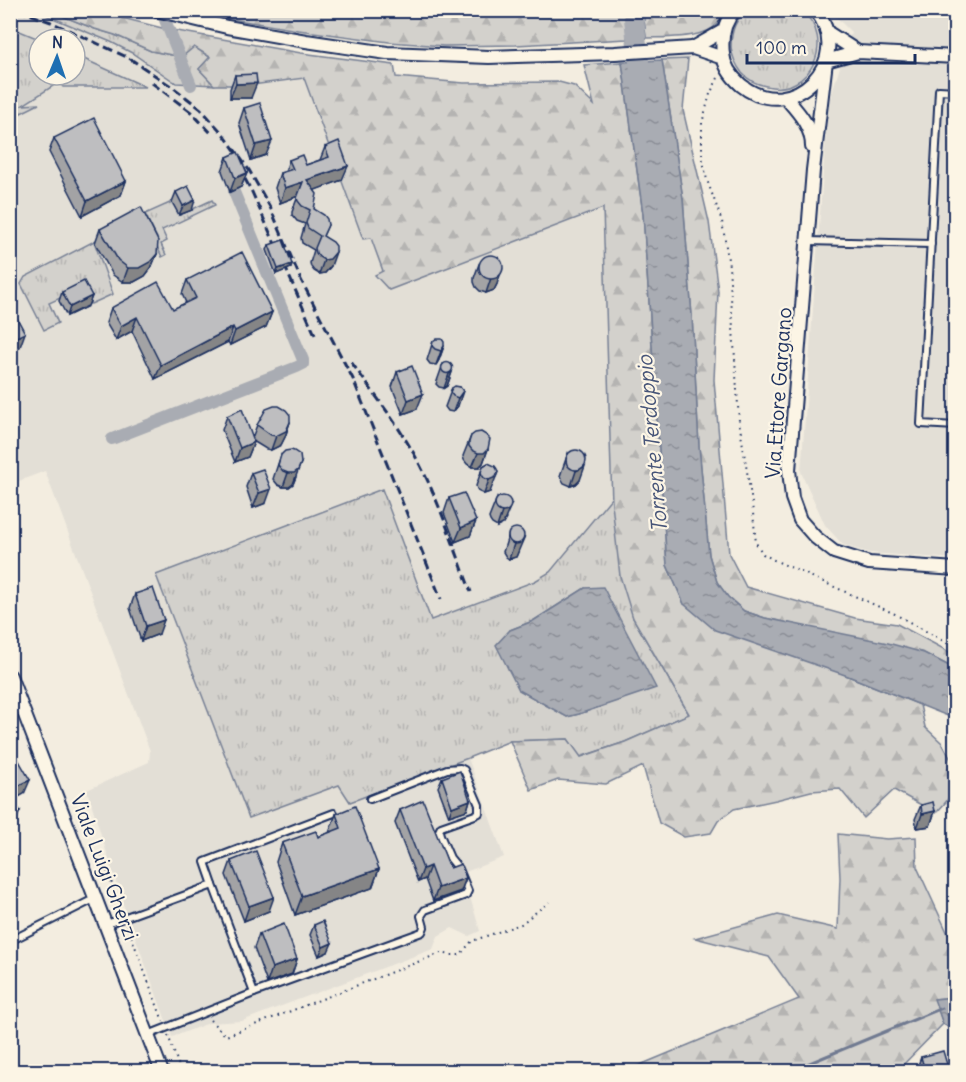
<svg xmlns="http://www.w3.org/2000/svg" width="966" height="1082" viewBox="0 0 966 1082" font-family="Delius,sans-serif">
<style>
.built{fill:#e3dfd6;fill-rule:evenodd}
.grass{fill:url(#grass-tufts);stroke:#778095;stroke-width:1.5;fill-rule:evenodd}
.forest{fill:url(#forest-firs);stroke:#778095;stroke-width:1.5}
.water{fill:url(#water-ripples);stroke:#707a91;stroke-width:1.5}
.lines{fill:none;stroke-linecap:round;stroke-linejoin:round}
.stream{stroke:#707a91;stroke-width:3}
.canal{stroke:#a9acb3;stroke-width:12}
.river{stroke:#a9acb3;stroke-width:20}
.lane-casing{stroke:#1b2f5e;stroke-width:10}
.street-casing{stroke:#1b2f5e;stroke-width:16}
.path{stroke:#1b2f5e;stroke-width:2;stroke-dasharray:1.5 4.5;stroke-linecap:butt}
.lane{stroke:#fcf5e5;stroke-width:6}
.street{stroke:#fcf5e5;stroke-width:12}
.rail{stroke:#1b2f5e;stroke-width:3;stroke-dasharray:9 4.5;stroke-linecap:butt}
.wall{fill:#a3a3a5;stroke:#1b2f5e;stroke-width:1.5}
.shaded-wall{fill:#858586;stroke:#1b2f5e;stroke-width:1.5}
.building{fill:#bebec0;stroke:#1b2f5e;stroke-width:1.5}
.labels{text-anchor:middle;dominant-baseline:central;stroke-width:4.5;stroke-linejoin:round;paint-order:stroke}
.street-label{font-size:20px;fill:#1b2f5e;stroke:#fcf5e5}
.water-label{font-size:21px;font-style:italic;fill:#465478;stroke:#fcf5e5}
</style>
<defs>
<pattern id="grass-tufts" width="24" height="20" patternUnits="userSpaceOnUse" patternTransform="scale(1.5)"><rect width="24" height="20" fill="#d3d1cc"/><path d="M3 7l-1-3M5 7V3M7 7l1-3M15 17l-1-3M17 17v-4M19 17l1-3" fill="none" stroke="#b5b4b2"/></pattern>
<pattern id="forest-firs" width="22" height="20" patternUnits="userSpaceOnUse" patternTransform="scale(1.5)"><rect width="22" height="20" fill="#d3d1cc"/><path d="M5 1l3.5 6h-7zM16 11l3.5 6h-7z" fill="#b5b4b2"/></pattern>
<pattern id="water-ripples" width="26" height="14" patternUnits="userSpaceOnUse" patternTransform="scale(1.5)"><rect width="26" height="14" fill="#a9acb3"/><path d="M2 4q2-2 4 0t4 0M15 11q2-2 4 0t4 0" fill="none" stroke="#898c95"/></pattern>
</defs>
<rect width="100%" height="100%" fill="#f3ede0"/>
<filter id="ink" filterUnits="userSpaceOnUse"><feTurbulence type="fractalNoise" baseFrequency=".0167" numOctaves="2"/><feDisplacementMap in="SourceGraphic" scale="12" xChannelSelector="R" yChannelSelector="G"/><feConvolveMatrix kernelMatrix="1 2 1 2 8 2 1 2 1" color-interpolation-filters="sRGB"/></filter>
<g filter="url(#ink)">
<g class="built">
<path d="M11,11h50l308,64 95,8 95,-1 15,4 27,42 11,376 21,114 65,111 -167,61 -21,-49 -42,17 36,99 -41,16 17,58 -11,5 -17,-8 -14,8 -5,13 -191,72 -33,2 -37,14 -49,-133 -36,-114 62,-28 1,-11 -105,-280 -34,13zM39,39h36v36h-36z"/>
<polygon points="830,11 955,11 955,559 869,553 843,545 825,525 801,472 828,105 851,32"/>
</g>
<g class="grass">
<polygon points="36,11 50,11 95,29 115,35 151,51 182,57 193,46 210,57 199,69 214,85 176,83 132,53 111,42"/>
<path d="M747,11h55c35,29 8,86 -36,75 -10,-2 -18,-6 -24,-13 -6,-8 -10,-16 -11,-26 0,-14 4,-28 16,-36z"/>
<polygon points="10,27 39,39 39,75 75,75 75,55 146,87 63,87 59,82 23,105 39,104 11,118"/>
<polygon points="212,200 215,205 162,230 167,241 161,244 166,255 162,257 154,240 157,238 145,214 172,202 180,215"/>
<polygon points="133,221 135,223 95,244 113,294 91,304 82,288 49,303 58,323 44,330 21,284 25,277"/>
<path d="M382,489l49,131 104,-39 15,-9 62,-75 21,121 56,96 -64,28 -45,15 -12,-18 -58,2 -42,17 -118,44 -11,-17 -90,33 -93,-243zM585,588l70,99 -76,27 -12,3 -48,-27 -9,-60 23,-9z"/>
</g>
<g class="forest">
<polygon points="50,11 95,11 166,29 301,53 394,65 396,77 464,83 559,82 574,86 594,105 584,65 622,62 643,214 667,565 684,604 848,676 920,705 925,727 942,743 955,767 955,792 936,813 894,790 864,818 840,789 811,791 776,800 734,809 718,821 711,833 684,837 659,823 643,766 606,784 558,780 531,790 510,741 568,739 581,757 625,742 689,714 633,618 620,576 612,504 603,208 389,290 375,275 383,271 371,238 363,239 304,78 252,85 214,85 199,69 210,57 194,47 182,57 151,51 115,35 95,29"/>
<polygon points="202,11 626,11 627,39 516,45 444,46 389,42 298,30 208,15"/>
<path d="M643,11h80c-3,30 -55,26 -77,27z"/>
<polygon points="688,59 683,110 709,222 718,291 714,380 729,554 746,587 855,618 897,624 955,655 955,669 924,653 765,618 744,611 728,597 717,582 709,555 699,446 692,316 683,199 662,60"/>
<polygon points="838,834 887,839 916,837 917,867 948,934 955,933 955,997 935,999 943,1024 897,1071 623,1072 799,999 769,957 695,938 778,915 838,929 840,878"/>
</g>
<g class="water">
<polygon points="626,11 643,11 646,38 627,39"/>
<polygon points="662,60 683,199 692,316 699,446 709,555 717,582 728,597 744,611 765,618 888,643 924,653 955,669 955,719 848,676 715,630 684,604 667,565 643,214 622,62"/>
<polygon points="603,587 656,688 579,714 567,717 519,690 496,645 510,630 533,621 585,588"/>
<polygon points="955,997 956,997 955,1041 953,1030 943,1024 934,999"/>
</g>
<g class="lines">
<polyline class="stream" points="788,1072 942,1008"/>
<g class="canal">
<polyline points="161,10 191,85"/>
<polyline points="112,439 297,367 303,364 303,360 234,192"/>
</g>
<polyline class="river" points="633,10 642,88"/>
<defs>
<g id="lane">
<polyline points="956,91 939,90 921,424 956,426"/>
<polyline points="808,241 931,244"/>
<polyline points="213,885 254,993 422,932 424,927 421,916 425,910 466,895 468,891 459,869 450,858 440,835 439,831 441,827 475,815 479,813 479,805 464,770 460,768 447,769 370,799"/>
<polyline points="104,925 213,885 205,862 334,813"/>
<polyline points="10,941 96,898"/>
<polyline points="148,1035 254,993"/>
</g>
<g id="street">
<polyline points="156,10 227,27 306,41 387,53 489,57 615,53 693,48 723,58"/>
<path d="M735,10c-11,12 -14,28 -12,44 1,12 9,23 18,31 50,41 116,-25 74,-75"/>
<polyline points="827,32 858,52"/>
<polyline points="693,48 723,31"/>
<polyline points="956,57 858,52 826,61 813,170 789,470 792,498 800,520 815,537 834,552 869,563 956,569"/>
<path d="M785,97c13,15 27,29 27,50"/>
<polyline points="10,676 162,1072"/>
</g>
</defs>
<use href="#lane" class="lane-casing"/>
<use href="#street" class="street-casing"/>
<g class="path">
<polyline points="718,78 710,94 702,123 702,156 707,180 722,221 729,266 739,421 752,503 756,543 763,554 774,560 895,614 956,648"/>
<polyline points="101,854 122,911"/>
<polyline points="127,925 163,1021"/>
<polyline points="210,1020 226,1036 441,953 450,955 460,955 472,941 521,924 549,902"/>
<polyline points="168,1035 181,1072"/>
</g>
<use href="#lane" class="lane"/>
<use href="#street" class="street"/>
<g class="rail">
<polyline points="18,10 51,22 129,58 174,88 201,109 224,135 249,170 270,207 301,280 353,379 441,599"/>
<polyline points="152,83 191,112 213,135"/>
<polyline points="245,179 252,192 316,337"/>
<path d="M351,362c24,33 50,66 69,103 21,41 35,85 51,127"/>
</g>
</g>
<g class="wall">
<polygon points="235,75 251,98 230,98 230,89"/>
<polygon points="244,108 266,155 251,160 239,123"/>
<polygon points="54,138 126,181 121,195 82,216 49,152"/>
<polygon points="325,147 342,180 314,190 314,209 328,225 323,236 331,266 325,273 319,274 314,271 311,267 310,263 314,250 302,243 301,238 305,224 297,221 292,215 292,212 298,196 280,203 275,188 280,173 285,172 289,160 306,165 320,160"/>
<polygon points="227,157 247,173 241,187 230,192 222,171"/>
<polygon points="176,192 192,210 179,215 172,202"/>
<polygon points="100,229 157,254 151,268 145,276 134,282 123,282 113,275 95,243"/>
<polygon points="269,245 291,268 276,274 267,250"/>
<polygon points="479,264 497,284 494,290 486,293 480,291 476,287 474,282 474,278"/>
<polygon points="187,280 272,312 266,327 230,345 228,342 155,379 132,331 116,340 106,323 111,308 173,309 186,303 182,294"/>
<polygon points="62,292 92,296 88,306 67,316 59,301"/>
<polygon points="433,341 444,346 439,360 436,365 430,364 427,360"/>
<polygon points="443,364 452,372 447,386 444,388 439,387 436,384"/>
<polygon points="397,372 417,409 403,414 392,387"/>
<polygon points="460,387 458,406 453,412 448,411 445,407 452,388"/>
<polygon points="227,416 252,438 257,425 290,422 285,437 281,445 271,450 266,449 253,441 254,442 248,457 235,462 222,430"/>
<polygon points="471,436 488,449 483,463 479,467 472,467 467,464 464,460 463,456"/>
<polygon points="568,453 580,480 576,484 571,486 564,483 560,476"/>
<polygon points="281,455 296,477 293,484 289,487 283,487 278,485 273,479"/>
<polygon points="488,463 490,492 484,494 479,492 477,489 476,486 483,466"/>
<polygon points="251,473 266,503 253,508 246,487"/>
<polygon points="449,498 476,521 470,536 455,542 444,513"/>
<polygon points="497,498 506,519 503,524 497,527 492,524 490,521 489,518"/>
<polygon points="509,533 518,552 516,557 509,559 506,557 503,552"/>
<polygon points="135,594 159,634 141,641 130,608"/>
<polygon points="442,778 470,800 467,810 449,816 438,787"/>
<polygon points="921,805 935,811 930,826 917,828 915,819"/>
<polygon points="400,810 450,868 466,878 461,891 433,901 425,879 418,882 395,823"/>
<polygon points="336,814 379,869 372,888 295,915 276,862 282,843 318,837 329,833"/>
<polygon points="231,861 269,911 244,921 226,875"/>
<polygon points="314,925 328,952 319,956 310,935"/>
<polygon points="259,934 297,959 292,974 267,983 254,948"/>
<polygon points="921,1057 949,1071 916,1071"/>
</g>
<g class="shaded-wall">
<polygon points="257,83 251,98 230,98 236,84"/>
<polygon points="272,141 266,155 251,160 256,145"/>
<polygon points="348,166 342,180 302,195 307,180"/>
<polygon points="247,173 241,187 230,192 235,178"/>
<polygon points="126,181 121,195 82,216 87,201"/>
<polygon points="303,182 298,196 280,203 285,188"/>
<polygon points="195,200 192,210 179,215 183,206"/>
<polygon points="336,252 331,266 325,273 319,274 324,260"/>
<polygon points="157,254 151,268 145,276 134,282 123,282 128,268"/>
<polygon points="292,264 291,268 276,274 278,269"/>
<polygon points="502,270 497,284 494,290 486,293 491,278"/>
<polygon points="92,296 88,306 67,316 70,307"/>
<polygon points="272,312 266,327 230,345 235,331"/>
<polygon points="137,317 132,331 116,340 121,326"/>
<polygon points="233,327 228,342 155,379 161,365"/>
<polygon points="25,333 20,347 10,352 10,340"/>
<polygon points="444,346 439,360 436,365 441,351"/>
<polygon points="452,372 447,386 444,388 449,374"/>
<polygon points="463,391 458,406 453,412 458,398"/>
<polygon points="423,394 417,409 403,414 408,400"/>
<polygon points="290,422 285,437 281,445 271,450 276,436"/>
<polygon points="254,442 248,457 235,462 240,448"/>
<polygon points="488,449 483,463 479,467 472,467 478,453"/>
<polygon points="301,463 293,484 289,487 283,487 288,473"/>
<polygon points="585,466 580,480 576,484 571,486 576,471"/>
<polygon points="498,472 490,492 484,494 489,480"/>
<polygon points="271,489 266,503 253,508 259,493"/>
<polygon points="511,505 503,524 497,527 502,512"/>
<polygon points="476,521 470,536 455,542 461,528"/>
<polygon points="524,538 516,557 509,559 514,544"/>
<polygon points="164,620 159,634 141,641 146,626"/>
<polygon points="30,780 24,794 10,802 10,790"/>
<polygon points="470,800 467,810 449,816 452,807"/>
<polygon points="20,811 14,825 10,827 10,816"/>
<polygon points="935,811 930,826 917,828 922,814"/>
<polygon points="430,866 425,879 418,882 423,869"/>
<polygon points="379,869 372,888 295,915 302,896"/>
<polygon points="466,878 461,891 433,901 438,888"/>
<polygon points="274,897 269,911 244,921 249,906"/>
<polygon points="332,943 328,952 319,956 323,947"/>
<polygon points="297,959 292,974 267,983 272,968"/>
</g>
<g class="building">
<polygon points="256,74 257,83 236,84 235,75"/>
<polygon points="260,103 272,141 256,145 244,108"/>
<polygon points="94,118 126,181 87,201 54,138"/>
<polygon points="339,141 348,166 307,180 317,194 314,209 324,215 327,219 328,225 323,236 333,242 336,246 336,252 330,259 324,260 319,257 316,253 315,248 320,236 308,228 306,223 310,210 302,206 298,201 297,198 303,182 285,188 280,173 293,169 289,160 302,155 306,165 329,157 325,147"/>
<polygon points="238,152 247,173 235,178 227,157"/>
<polygon points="188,186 195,200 183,206 176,192"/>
<polygon points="141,207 158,241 157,254 150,262 139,268 128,268 118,260 100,229"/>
<polygon points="283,240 292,264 278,269 269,245"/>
<polygon points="242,252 272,312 235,331 233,327 161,365 137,317 121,326 111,308 158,282 173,309 196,298 187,280"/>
<circle cx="491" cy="267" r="12"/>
<polygon points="84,281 92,296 70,307 62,292"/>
<polygon points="10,305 25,333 10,340"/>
<polygon points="436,339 442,339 444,342 444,346 441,351 435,349 432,346 433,341"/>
<circle cx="447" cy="368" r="5.5"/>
<polygon points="412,366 423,394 408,400 397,372"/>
<polygon points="455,386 460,387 463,391 458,398 453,396 450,392 452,388"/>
<polygon points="274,406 279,406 286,410 290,415 290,422 286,431 276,436 271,435 257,425 266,409"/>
<polygon points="242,409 254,442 240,448 227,416"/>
<polygon points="481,432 486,435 490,439 488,449 484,453 478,453 472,450 469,446 469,442 471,436 475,433"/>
<circle cx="576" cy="460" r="10"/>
<polygon points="291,450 294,451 300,455 301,463 298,470 294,473 288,473 283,471 278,465 281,455 285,451"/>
<polygon points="488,463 495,466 497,469 498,472 496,477 489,480 484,478 482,475 481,472 483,466"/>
<polygon points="263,469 271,489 259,493 251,473"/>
<polygon points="464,493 476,521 461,528 449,498"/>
<circle cx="503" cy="504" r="8"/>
<circle cx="516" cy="536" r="8"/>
<polygon points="153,588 164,620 146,626 135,594"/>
<polygon points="10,745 30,780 10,790"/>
<polygon points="460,771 470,800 452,807 442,778"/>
<polygon points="10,794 20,811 10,816"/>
<polygon points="423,800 450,868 461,864 466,878 438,888 430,866 423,869 400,810"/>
<polygon points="933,802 935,811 922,814 921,805"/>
<polygon points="355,806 379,869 302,896 282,843 316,831 318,837 341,828 336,814"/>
<polygon points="256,851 274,897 249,906 231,861"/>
<polygon points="323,921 332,943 323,947 314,925"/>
<polygon points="284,924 297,959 272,968 259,934"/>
<polygon points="943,1051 949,1071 925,1071 921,1057"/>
</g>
</g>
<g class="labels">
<g class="street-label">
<text transform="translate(778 393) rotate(-86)">Via Ettore Gargano</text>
<text transform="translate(105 867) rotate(69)">Viale Luigi Gherzi</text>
</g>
<g class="water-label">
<text transform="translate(652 444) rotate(-95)">Torrente Terdoppio</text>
</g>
</g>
<rect width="966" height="1082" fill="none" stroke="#fcf5e5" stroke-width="36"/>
<rect x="18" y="18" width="930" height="1046" fill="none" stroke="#1b2f5e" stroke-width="2" filter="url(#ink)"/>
<g transform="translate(57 57) rotate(2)"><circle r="28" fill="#fcf5e5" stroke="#a2a6af" stroke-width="1.5"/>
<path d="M0-4.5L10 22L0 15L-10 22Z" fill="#1f6fb2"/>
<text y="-9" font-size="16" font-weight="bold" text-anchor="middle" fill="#1b2f5e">N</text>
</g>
<path d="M747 54v9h168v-9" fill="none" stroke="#1b2f5e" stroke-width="3"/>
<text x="756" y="54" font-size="18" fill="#1b2f5e" stroke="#fcf5e5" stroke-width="4.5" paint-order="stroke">100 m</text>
</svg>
